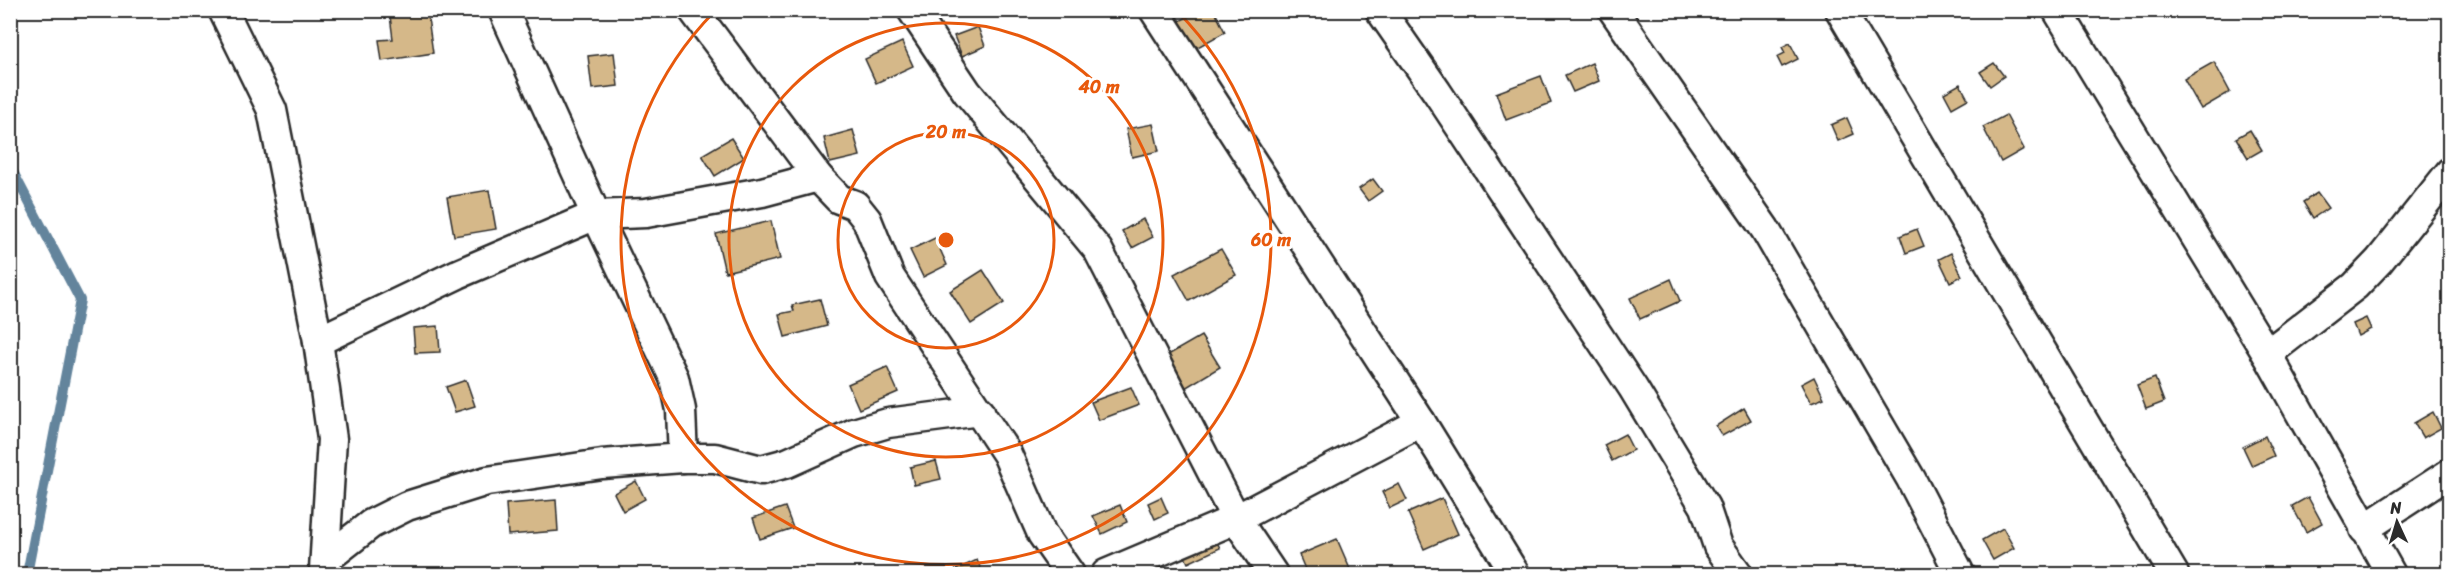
<svg xmlns="http://www.w3.org/2000/svg" width="2460" height="585" viewBox="0 0 2460 585" font-family="Sriracha,sans-serif">
<style>
.lines{fill:none;stroke-linecap:round;stroke-linejoin:round}
.stream{stroke:#63849c;stroke-width:10}
.building{fill:#d5b889;stroke:#2b2b2b;stroke-width:1.5}
.minor-casing{stroke:#2b2b2b;stroke-width:33}
.minor{stroke:#fff;stroke-width:28}
.ring{fill:none;stroke:#e8590c;stroke-width:3}
.centre{fill:#e8590c;stroke:#fff;stroke-width:3}
.ring-label{font-size:18px;text-anchor:middle;font-weight:bold;fill:#e8590c;stroke:#fff;stroke-width:6;stroke-linejoin:round;paint-order:stroke}
</style>
<rect width="100%" height="100%" fill="#fff"/>
<filter id="ink" filterUnits="userSpaceOnUse"><feTurbulence type="fractalNoise" baseFrequency=".0167" numOctaves="2"/><feDisplacementMap in="SourceGraphic" scale="12" xChannelSelector="R" yChannelSelector="G"/><feConvolveMatrix kernelMatrix="1 2 1 2 8 2 1 2 1" color-interpolation-filters="sRGB"/></filter>
<g filter="url(#ink)">
<g class="lines">
<polyline class="stream" points="10,166 80,300 27,574"/>
</g>
<g class="building">
<polygon points="1200,10 1214,10 1225,32 1176,59 1161,31"/>
<polygon points="427,11 433,53 382,61 379,40 393,39 390,16"/>
<polygon points="978,27 985,46 962,56 954,36"/>
<polygon points="902,42 913,66 876,83 865,59"/>
<polygon points="1790,43 1798,59 1782,67 1777,57 1785,53 1782,47"/>
<polygon points="614,53 618,86 592,89 588,56"/>
<polygon points="2214,62 2230,92 2201,109 2184,79"/>
<polygon points="1592,63 1599,81 1573,92 1565,75"/>
<polygon points="1994,63 2004,76 1990,86 1980,72"/>
<polygon points="1541,76 1551,103 1506,120 1496,93"/>
<polygon points="1960,84 1968,99 1952,108 1944,93"/>
<polygon points="2006,115 2024,149 2001,162 1983,127"/>
<polygon points="1847,118 1854,134 1838,141 1831,125"/>
<polygon points="1153,124 1159,151 1132,157 1126,129"/>
<polygon points="853,130 860,156 830,163 824,138"/>
<polygon points="2250,130 2262,150 2248,158 2236,138"/>
<polygon points="731,138 744,158 715,176 702,155"/>
<polygon points="1373,179 1382,191 1368,201 1359,189"/>
<polygon points="489,190 496,229 454,236 447,197"/>
<polygon points="2317,193 2328,208 2313,218 2303,202"/>
<polygon points="1143,219 1153,237 1132,248 1122,231"/>
<polygon points="771,221 780,259 725,272 716,234"/>
<polygon points="1917,229 1924,246 1906,253 1900,236"/>
<polygon points="935,238 947,265 923,277 910,250"/>
<polygon points="1221,249 1236,275 1189,301 1174,274"/>
<polygon points="1951,253 1962,276 1950,282 1939,259"/>
<polygon points="983,270 1004,303 971,324 950,291"/>
<polygon points="1671,279 1680,301 1640,319 1630,298"/>
<polygon points="820,299 827,326 785,337 779,314 794,311 792,305"/>
<polygon points="2366,318 2371,329 2358,336 2353,324"/>
<polygon points="438,326 440,352 415,353 413,328"/>
<polygon points="1201,336 1220,367 1180,391 1161,359"/>
<polygon points="887,367 898,392 859,409 848,384"/>
<polygon points="1814,377 1824,398 1811,403 1801,384"/>
<polygon points="2155,378 2164,402 2146,409 2137,385"/>
<polygon points="466,380 475,406 455,412 446,387"/>
<polygon points="1131,387 1139,405 1099,420 1091,402"/>
<polygon points="1744,408 1751,420 1722,436 1716,426"/>
<polygon points="2433,412 2441,428 2423,438 2414,423"/>
<polygon points="1625,434 1633,450 1612,461 1604,445"/>
<polygon points="2265,436 2274,456 2252,466 2243,447"/>
<polygon points="936,461 941,479 914,485 910,467"/>
<polygon points="636,481 645,499 623,511 614,493"/>
<polygon points="1399,484 1407,500 1390,508 1382,492"/>
<polygon points="1161,497 1168,513 1155,519 1148,503"/>
<polygon points="2308,497 2322,523 2306,532 2292,506"/>
<polygon points="1442,498 1458,534 1424,549 1408,513"/>
<polygon points="556,500 558,531 508,535 506,504"/>
<polygon points="1120,505 1127,522 1102,534 1093,516"/>
<polygon points="785,507 793,528 760,539 753,518"/>
<polygon points="2003,528 2014,548 1993,560 1982,540"/>
<polygon points="1211,531 1220,548 1188,563 1180,546"/>
<polygon points="1337,539 1350,569 1337,574 1307,574 1299,555"/>
<polygon points="977,560 983,574 952,574 951,572"/>
</g>
<g class="lines">
<defs>
<g id="minor">
<polyline points="223,10 272,110 318,341 332,439 324,570"/>
<polyline points="503,10 596,215 674,378 681,410 683,458"/>
<polyline points="693,10 818,177 839,199 855,205 867,220 890,277 1007,454 1042,534 1070,574"/>
<polyline points="912,10 967,92 1098,250 1236,519 1273,574"/>
<polyline points="1154,10 1421,422 1515,574"/>
<polyline points="1380,10 1437,92 1633,388 1705,507 1718,546 1738,574"/>
<polyline points="1613,10 1765,229 1911,479 1960,574"/>
<polyline points="1840,10 2174,574"/>
<polyline points="2057,10 2267,354 2391,574"/>
<polyline points="318,341 458,274 596,215 646,213 762,192 818,177"/>
<polyline points="2267,354 2355,286 2379,261 2450,172"/>
<polyline points="2364,529 2450,473"/>
<polyline points="325,560 371,524 407,506 487,481 602,464 683,458 715,458 761,470 787,463 854,433 888,423 980,411"/>
<polyline points="1106,574 1236,519 1421,422"/>
</g>
</defs>
<use href="#minor" class="minor-casing"/>
<use href="#minor" class="minor"/>
</g>
</g>
<g class="ring">
<circle cx="946" cy="240" r="108"/>
<circle cx="946" cy="240" r="217"/>
<path d="M1178 12A325 325 0 1 1 714 12"/>
</g>
<circle cx="946" cy="240" r="9" class="centre"/>
<g class="ring-label">
<text x="1099" y="93">40 m</text>
<text x="946" y="138">20 m</text>
<text x="1271" y="246">60 m</text>
</g>
<rect width="2460" height="585" fill="none" stroke="#fff" stroke-width="36"/>
<rect x="18" y="18" width="2424" height="549" fill="none" stroke="#2b2b2b" stroke-width="2" filter="url(#ink)"/>
<g transform="translate(2397 522) rotate(356)" stroke="#ffffff" stroke-width="4.5" paint-order="stroke">
<path d="M0-4.5L10 22L0 15L-10 22Z" fill="#2b2b2b"/>
<text y="-9" font-size="16" font-weight="bold" text-anchor="middle" fill="#2b2b2b">N</text>
</g>
</svg>
